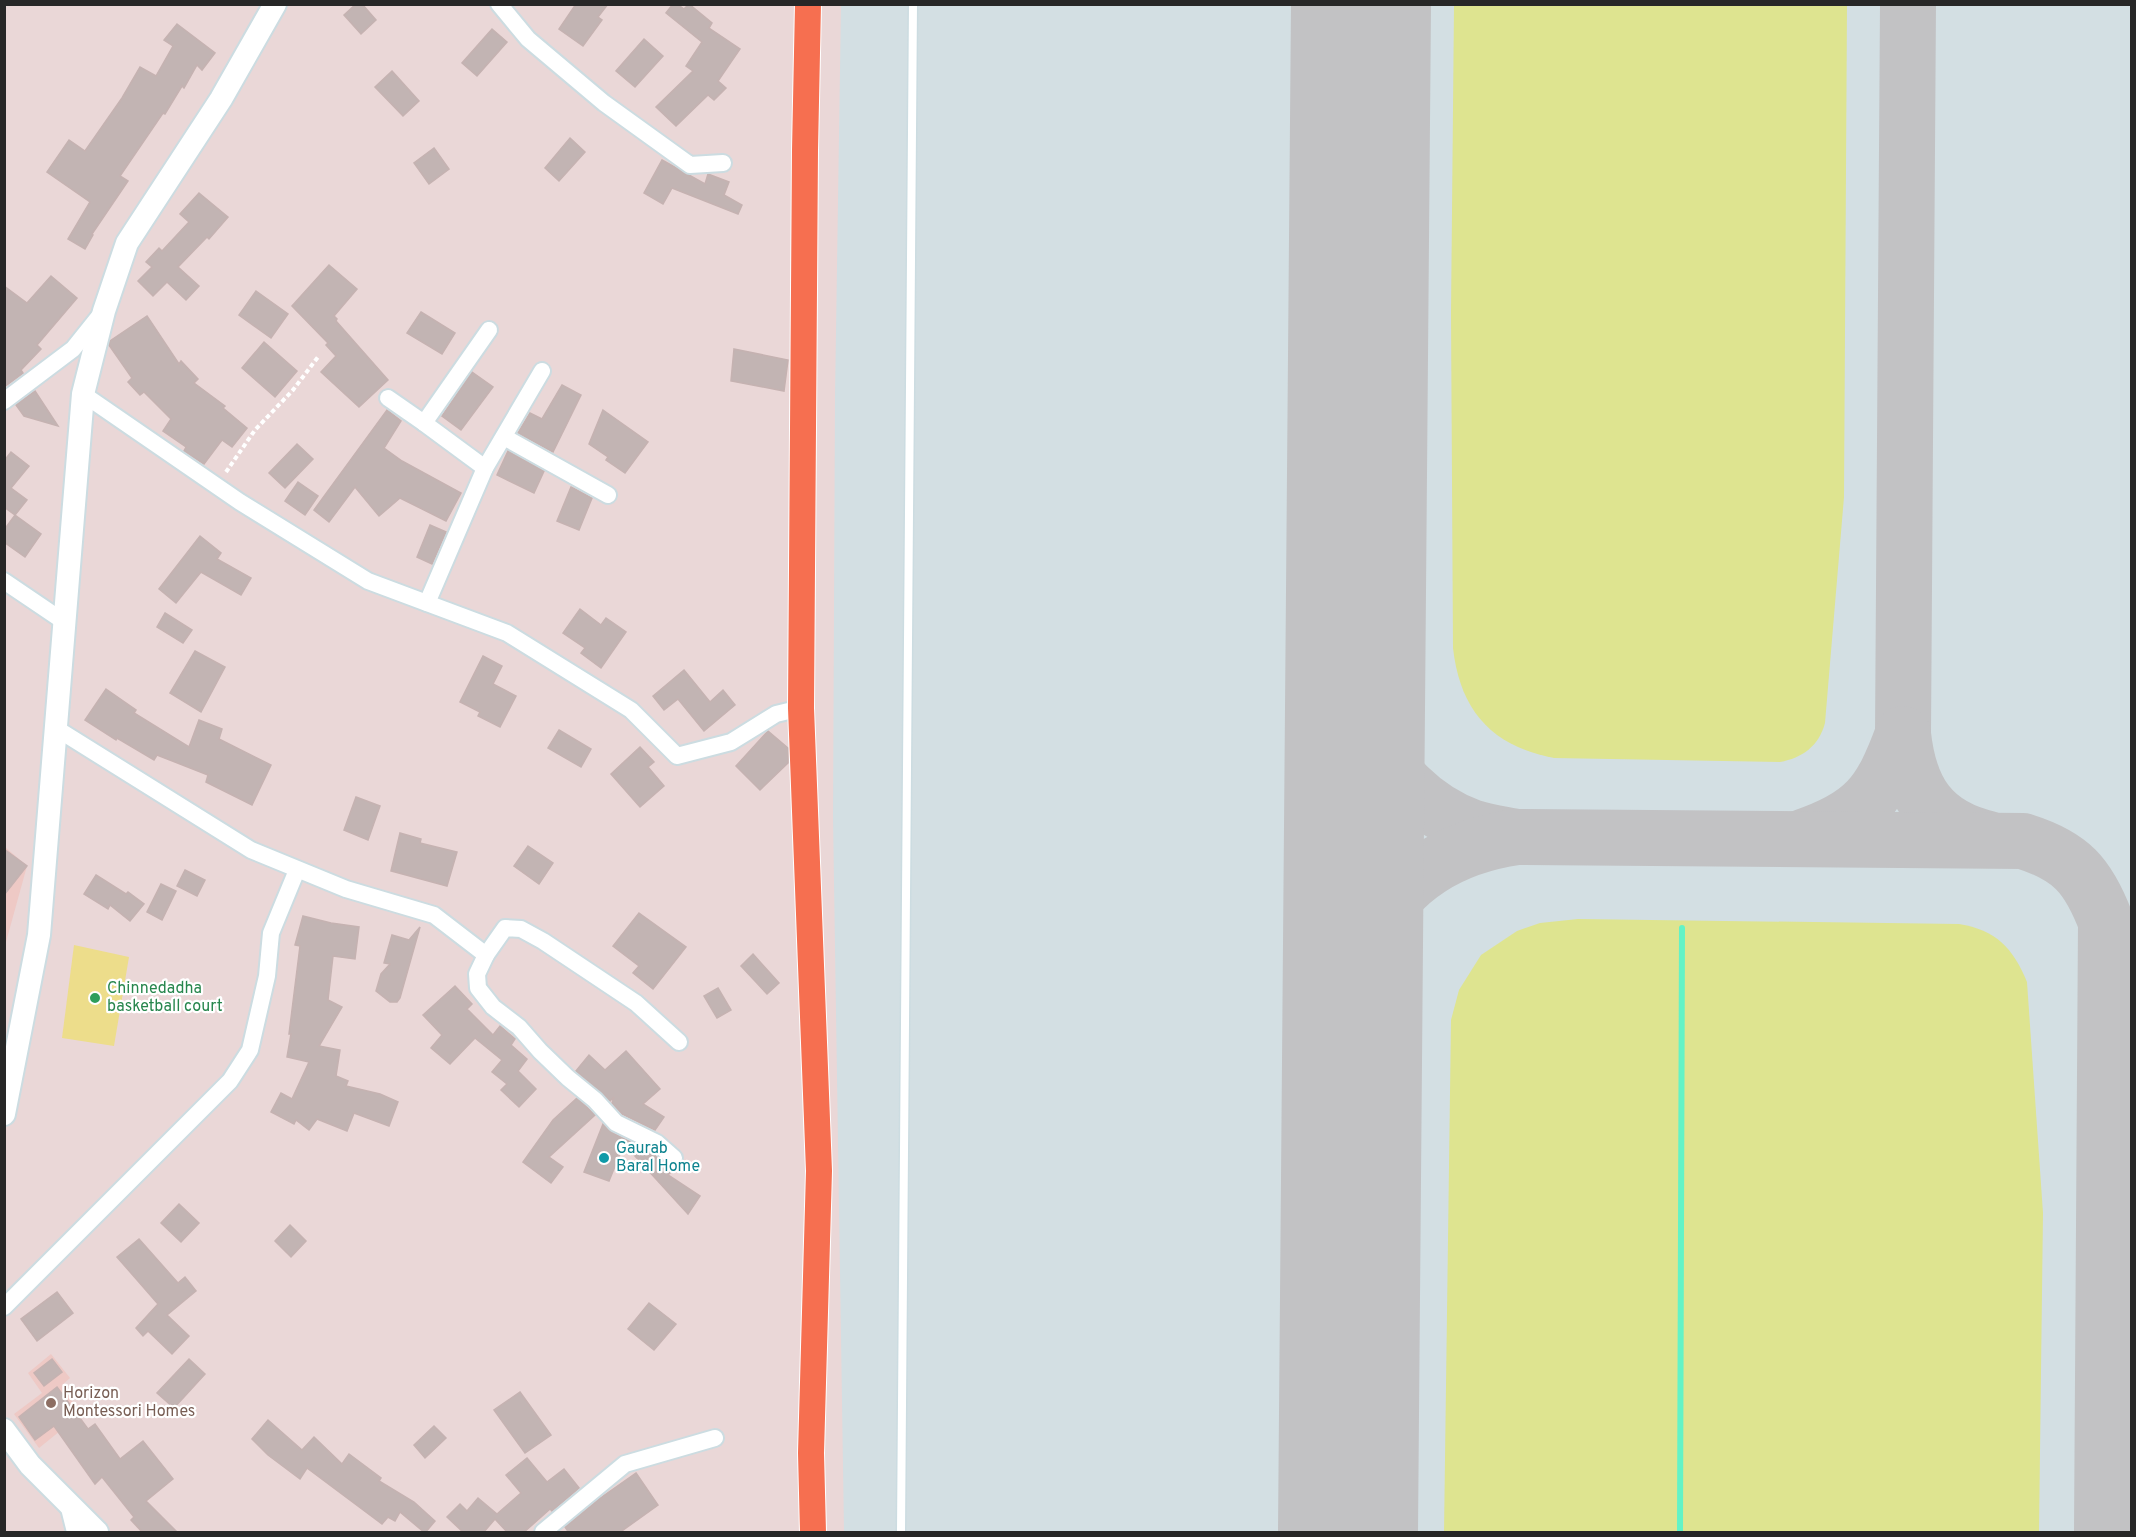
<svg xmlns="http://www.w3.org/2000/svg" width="2136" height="1537" viewBox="0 0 2136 1537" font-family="Overpass,sans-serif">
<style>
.education{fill:#eec9c5}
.airport{fill:#d3dfe3}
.green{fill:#dee490}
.pitch{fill:#eddd8b}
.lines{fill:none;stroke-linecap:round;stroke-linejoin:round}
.stream{stroke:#63f3c6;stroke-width:6}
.taxiway{stroke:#c2c2c4;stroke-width:56}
.runway{stroke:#c2c2c4;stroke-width:140}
.building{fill:#c2b4b3;stroke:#c5b2b1;stroke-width:1.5}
.lane-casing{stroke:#ccdce1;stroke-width:11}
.street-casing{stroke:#ccdce1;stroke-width:20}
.secondary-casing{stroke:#ccdce1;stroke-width:26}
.primary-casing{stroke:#fff;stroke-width:28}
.path{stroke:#fff;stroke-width:4;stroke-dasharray:4.5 3;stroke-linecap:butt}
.lane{stroke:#fff;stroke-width:8}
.street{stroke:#fff;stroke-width:16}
.secondary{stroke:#fff;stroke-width:22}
.primary{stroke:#f66f50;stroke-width:26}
.leisure-dot{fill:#2e9e5b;stroke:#fff;stroke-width:2}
.culture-dot{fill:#0f9aa8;stroke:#fff;stroke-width:2}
.education-dot{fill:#8d6e63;stroke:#fff;stroke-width:2}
.labels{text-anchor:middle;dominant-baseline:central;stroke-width:4.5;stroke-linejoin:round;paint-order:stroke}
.leisure-label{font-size:16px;fill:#27864d;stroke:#fff;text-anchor:start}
.culture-label{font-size:16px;fill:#0d838f;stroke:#fff;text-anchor:start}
.education-label{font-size:16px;fill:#785e54;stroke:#fff;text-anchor:start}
</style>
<rect width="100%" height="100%" fill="#ead7d7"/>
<g class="education">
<polygon points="5,847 27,866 6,942 5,961"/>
<polygon points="51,1354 70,1378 62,1385 81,1414 39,1448 14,1414 42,1393 28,1373"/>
</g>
<polygon class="airport" points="841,5 2131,5 2131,1532 844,1532 833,817 835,397"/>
<g class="green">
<path d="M1454,5h393l-3,492 -19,226c-6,23 -23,35 -45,39l-226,-4c-63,-12 -94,-48 -101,-110l-2,-334z"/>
<path d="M1578,919l381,5c37,6 54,24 68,58l16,231 -4,319h-595l7,-512 8,-30 22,-35 36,-24 23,-8z"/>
</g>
<polygon class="pitch" points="74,945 129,957 114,1046 62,1038"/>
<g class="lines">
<polyline class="stream" points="1680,1532 1682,928"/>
<g class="taxiway">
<path d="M1355,665c4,19 7,39 13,58 15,48 57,87 103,104 15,5 30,7 45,10"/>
<polyline points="1903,734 1908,4"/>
<path d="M1803,837c62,-21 78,-43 100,-103 6,56 28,92 86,105"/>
<path d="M1353,999c5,-20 10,-42 18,-62 26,-60 83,-91 146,-100l506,4c48,15 65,34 83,81l-4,610"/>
</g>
<polyline class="runway" points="1348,1532 1361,4"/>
</g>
<g class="building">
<polygon points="356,4 362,4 376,20 361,34 344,15"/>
<polygon points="576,4 608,4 598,17 602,20 583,46 559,29"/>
<polygon points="673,4 677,4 684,9 689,4 712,23 709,28 740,49 718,81 726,88 714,100 708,95 676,126 656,107 693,71 686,66 702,42 666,13"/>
<polygon points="177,24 215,53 202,70 197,65 184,88 182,86 165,114 163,113 120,176 128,181 92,234 93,235 85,249 68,239 90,202 47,172 69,140 85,151 122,98 140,67 156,76 173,46 164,40"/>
<polygon points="492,29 507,42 477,76 462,63"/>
<polygon points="644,39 663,56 635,87 616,71"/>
<polygon points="392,71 419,101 403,116 375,87"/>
<polygon points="570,138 585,152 559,181 545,168"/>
<polygon points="434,148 449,169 429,184 414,163"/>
<polygon points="662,160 705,184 708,174 729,182 724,195 742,205 738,214 672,188 663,204 644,193"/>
<polygon points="199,193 228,217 209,239 207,237 178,267 199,286 186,300 167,282 153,296 138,281 152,267 146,262 159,248 162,251 189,222 180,214"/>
<polygon points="329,265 357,289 334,316 337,319 336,321 388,380 359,407 321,372 336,356 326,345 328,343 292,306"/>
<polygon points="51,276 77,298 37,345 41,349 21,370 23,373 4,387 4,286 27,303"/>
<polygon points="256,291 288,314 271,338 239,315"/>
<polygon points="421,312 455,333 442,354 407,333"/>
<polygon points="147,316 179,364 181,361 198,379 194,383 225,406 223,408 247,428 232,447 222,440 204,464 184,451 186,447 163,431 171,419 144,392 140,395 128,382 132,378 109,345 110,341"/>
<polygon points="264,342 297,371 275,397 242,368"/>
<polygon points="734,349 788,360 784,391 731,381"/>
<polygon points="472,372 493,387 461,430 442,416"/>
<polygon points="562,385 581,395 553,452 518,433 530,413 542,419"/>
<polygon points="35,391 58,426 24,416 16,405"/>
<polygon points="387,410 401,421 384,448 402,461 461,493 446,521 400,498 379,516 355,487 329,522 314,510"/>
<polygon points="603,410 648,442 625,473 606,460 608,457 589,444"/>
<polygon points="297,444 313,459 285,488 269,473"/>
<polygon points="508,451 544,471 534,493 497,475"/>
<polygon points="11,452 29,466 11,488 27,500 15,515 4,507 4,461"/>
<polygon points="298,482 318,496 305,515 285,501"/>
<polygon points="571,487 592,498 579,530 557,521"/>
<polygon points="15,515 41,534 25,557 4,542 4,530"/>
<polygon points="430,525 446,532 432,564 417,557"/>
<polygon points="200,536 221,553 217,559 251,578 241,595 201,572 176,603 159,589"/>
<polygon points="580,609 601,625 606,618 626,632 601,668 581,653 585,648 563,633"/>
<polygon points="165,613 192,630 183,643 157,627"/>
<polygon points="195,651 225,667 201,712 170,693"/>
<polygon points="483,656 502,666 493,684 516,696 500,727 478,716 480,712 460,702"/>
<polygon points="684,670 710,702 723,690 735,705 704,731 678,699 664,710 653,696"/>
<polygon points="106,689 136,710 134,713 189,747 199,720 222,729 219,739 271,765 252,805 206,782 208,775 157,755 154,760 117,738 116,740 85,720"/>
<polygon points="559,730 591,749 581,767 548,748"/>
<polygon points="768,731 788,748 788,763 760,790 736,766"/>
<polygon points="640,747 654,762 648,767 664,786 640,807 611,774"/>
<polygon points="356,797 380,806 368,840 344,830"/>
<polygon points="400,833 421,839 420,843 457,852 447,886 391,871"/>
<polygon points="528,846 553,863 539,884 514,866"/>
<polygon points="4,849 27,866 4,895"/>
<polygon points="185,870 205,880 197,896 177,886"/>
<polygon points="96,875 126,894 128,892 144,904 130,921 110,905 108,909 84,894"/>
<polygon points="161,884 176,891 162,920 147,912"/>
<polygon points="639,913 686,947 653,989 633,973 639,966 613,946"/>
<polygon points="303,916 331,923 359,927 355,959 333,956 328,1000 342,1007 319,1046 340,1050 336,1076 348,1081 346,1086 380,1094 398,1102 389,1126 354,1113 347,1131 317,1119 309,1130 296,1120 294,1124 271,1112 281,1093 292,1099 309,1062 287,1057 291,1034 289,1034 300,946 295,945"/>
<polygon points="420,927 400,998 397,1002 390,1002 376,991 381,974 390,964 384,963 392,935 409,940"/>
<polygon points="753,954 779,983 767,994 741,966"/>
<polygon points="455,986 472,1004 467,1009 493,1035 500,1026 515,1039 511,1045 527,1059 518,1071 536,1089 519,1107 501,1090 507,1084 492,1072 502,1060 475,1038 450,1064 431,1048 442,1035 423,1015"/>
<polygon points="718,988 731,1010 717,1018 704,996"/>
<polygon points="626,1051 660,1089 643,1104 664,1117 655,1130 622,1114 612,1103 614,1097 610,1101 576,1071 589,1055 605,1070"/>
<polygon points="577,1098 595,1115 549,1157 563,1167 551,1183 523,1162 553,1120"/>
<polygon points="603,1124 611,1132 651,1152 672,1171 668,1175 700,1196 688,1214 624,1144 609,1181 584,1172"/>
<polygon points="179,1204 199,1223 181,1242 161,1223"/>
<polygon points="290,1225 306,1241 291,1257 275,1241"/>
<polygon points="139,1239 178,1283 185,1277 196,1291 167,1315 189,1336 172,1354 148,1331 143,1336 136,1328 158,1304 117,1257"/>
<polygon points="57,1292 73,1313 37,1341 21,1319"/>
<polygon points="649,1303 676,1324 654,1350 628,1329"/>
<polygon points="52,1359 62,1372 44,1386 34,1373"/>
<polygon points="189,1359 205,1374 174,1408 157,1393"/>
<polygon points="57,1387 88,1429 95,1424 120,1459 143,1441 173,1479 146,1501 178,1533 143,1533 131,1520 134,1517 102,1477 95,1484 54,1426 35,1440 19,1417"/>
<polygon points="520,1392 551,1435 525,1453 494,1410"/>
<polygon points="268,1420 302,1450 314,1437 342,1464 349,1454 381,1478 379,1481 414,1502 435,1521 425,1533 400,1512 395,1521 388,1517 382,1524 307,1468 300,1479 268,1455 252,1439"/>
<polygon points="434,1426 446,1438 425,1458 414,1445"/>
<polygon points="527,1458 547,1482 564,1469 579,1488 552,1511 550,1509 523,1533 508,1533 495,1519 483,1533 464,1533 447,1517 460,1504 467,1511 478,1498 497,1514 521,1493 506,1475"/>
<polygon points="636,1473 658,1505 619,1533 569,1533 565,1527 599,1499"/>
</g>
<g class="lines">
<defs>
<polyline id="lane" points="901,1532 913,4"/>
<g id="street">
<polyline points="499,4 528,39 604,103 690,165 723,163"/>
<polyline points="83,394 240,502 368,581 507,633 631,710 677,756 731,742 776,714 801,708"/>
<polyline points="388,398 424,423 489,330"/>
<polyline points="4,401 73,349 101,314"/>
<polyline points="424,423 485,468"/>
<polyline points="504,437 608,495"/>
<polyline points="4,581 63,621"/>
<polyline points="427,603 485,468 542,371"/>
<polyline points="54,727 251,850 346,889 434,915 486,955"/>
<polyline points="674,1158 657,1143 616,1123 595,1100 568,1078 540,1051 519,1027 493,1007 478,988 477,974 486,955 505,928 521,929 543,941 636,1003 679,1042"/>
<polyline points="4,1307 230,1081 250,1050 267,976 271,933 297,870"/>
<polyline points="68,1504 75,1532"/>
<polyline points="543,1532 625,1464 715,1438"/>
</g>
<g id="secondary">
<polyline points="4,1114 39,935 83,394 104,311 127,243 221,99 275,4"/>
<polyline points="4,1430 30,1465 97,1532"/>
</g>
<polyline id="primary" points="808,4 805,150 801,708 819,1171 811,1453 813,1532"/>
</defs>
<use href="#lane" class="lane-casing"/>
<use href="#street" class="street-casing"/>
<use href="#secondary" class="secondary-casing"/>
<use href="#primary" class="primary-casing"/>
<polyline class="path" points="226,472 255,430 293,390 318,357"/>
<use href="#lane" class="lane"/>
<use href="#street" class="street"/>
<use href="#secondary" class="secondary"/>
<use href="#primary" class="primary"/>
</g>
<circle class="leisure-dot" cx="95" cy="998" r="6"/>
<circle class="culture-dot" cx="604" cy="1158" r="6"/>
<circle class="education-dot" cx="51" cy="1403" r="6"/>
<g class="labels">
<g class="leisure-label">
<text x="107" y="989">Chinnedadha<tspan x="107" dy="18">basketball court</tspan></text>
</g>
<g class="culture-label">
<text x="616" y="1149">Gaurab<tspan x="616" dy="18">Baral Home</tspan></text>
</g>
<g class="education-label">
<text x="63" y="1394">Horizon<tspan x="63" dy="18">Montessori Homes</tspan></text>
</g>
</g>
<rect width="2136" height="1537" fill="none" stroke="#272727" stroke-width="12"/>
</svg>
